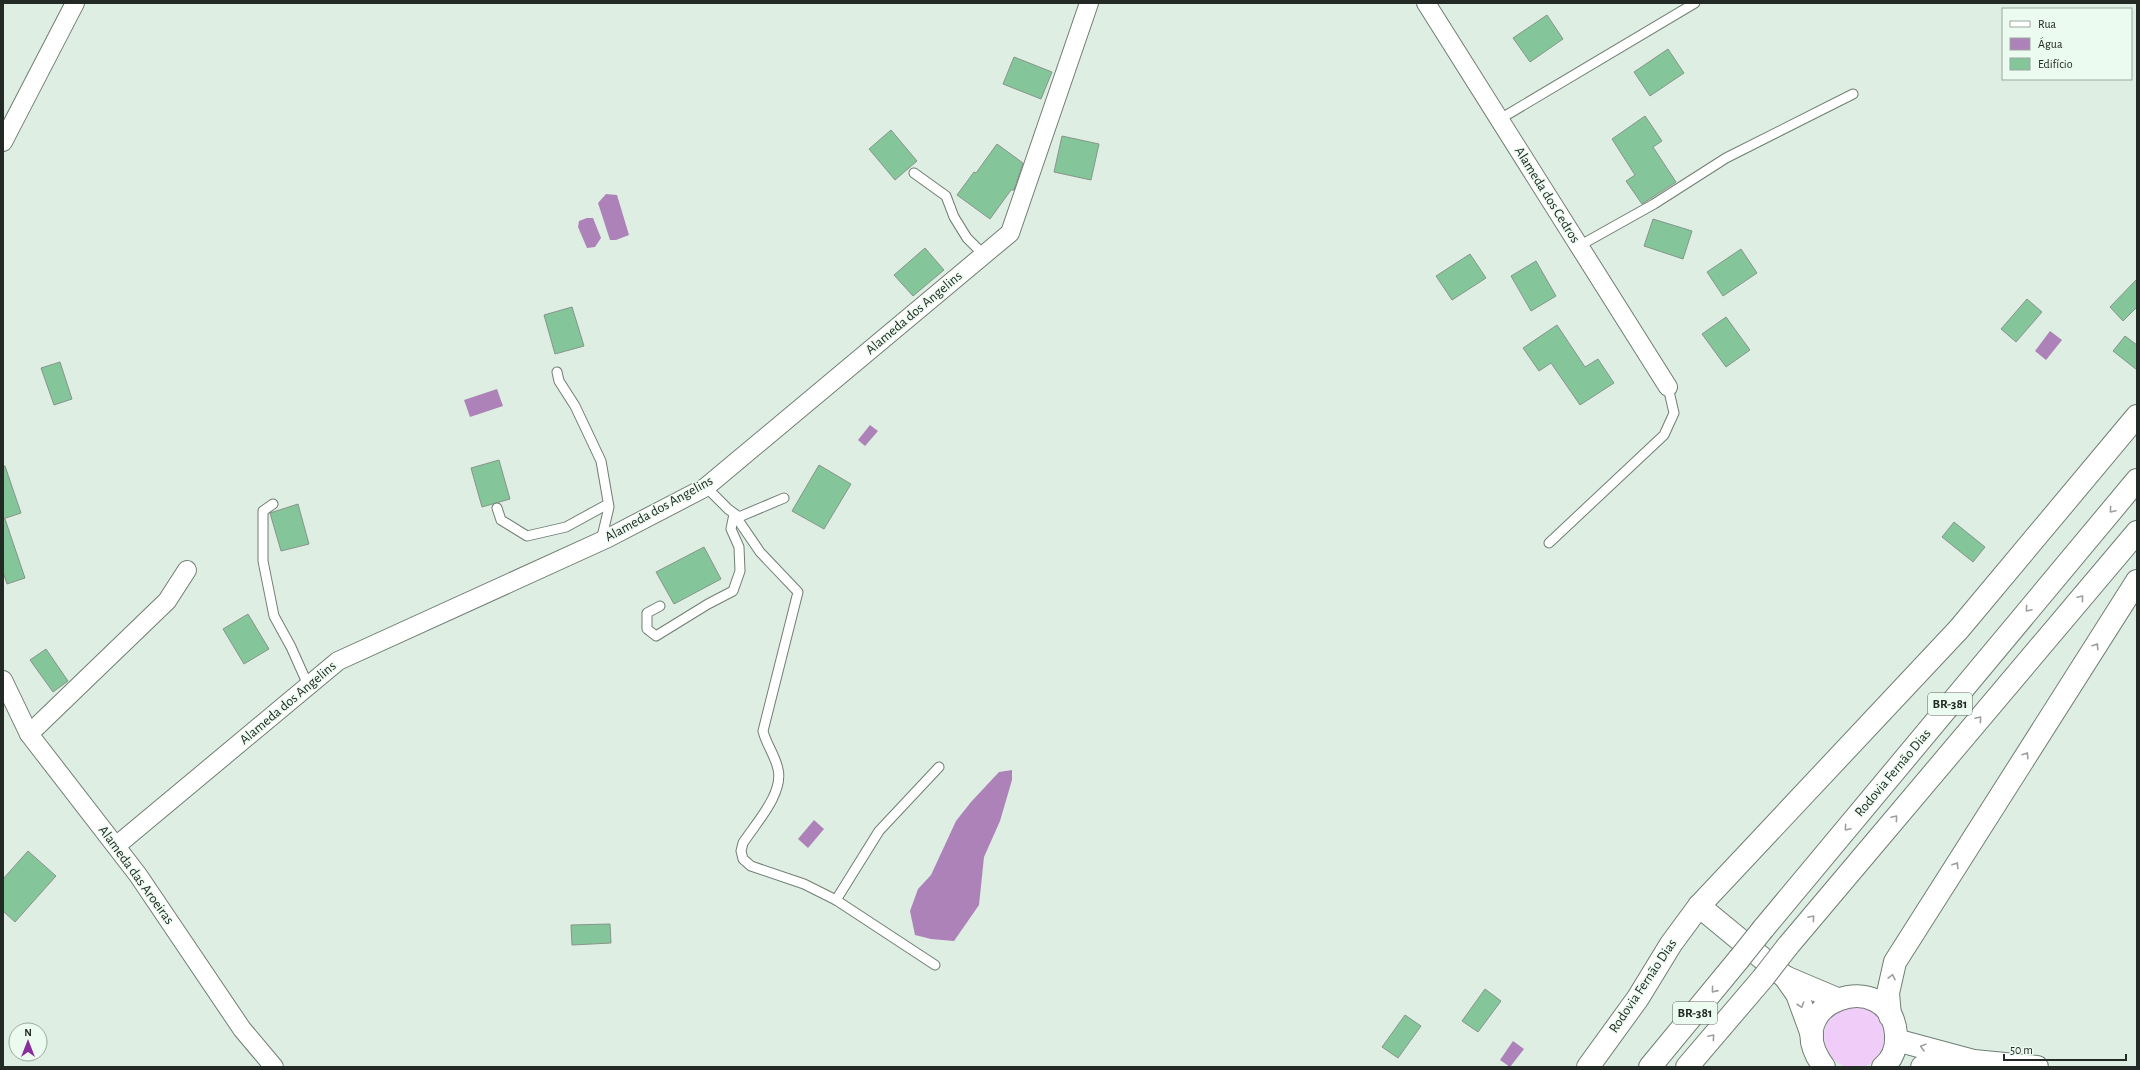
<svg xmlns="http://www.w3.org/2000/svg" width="2140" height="1070" viewBox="0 0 2140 1070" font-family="'Alegreya Sans',sans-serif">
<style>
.green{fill:#f0cdf8}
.water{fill:#ad82b8}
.building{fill:#84c59a;stroke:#87958b}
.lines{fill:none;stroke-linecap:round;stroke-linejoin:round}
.lane-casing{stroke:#707e74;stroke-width:11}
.street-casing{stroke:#707e74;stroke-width:20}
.secondary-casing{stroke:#707e74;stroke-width:24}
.highway-casing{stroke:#707e74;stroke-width:24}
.lane{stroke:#fff;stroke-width:9}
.street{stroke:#fff;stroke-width:18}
.secondary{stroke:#fff;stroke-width:22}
.highway{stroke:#fff;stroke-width:22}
.highway-bridge-casing{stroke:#707e74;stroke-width:24;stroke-linecap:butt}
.highway-bridge{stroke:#fff;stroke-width:22}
.oneway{stroke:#9c9f9d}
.labels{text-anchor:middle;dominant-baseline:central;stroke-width:3;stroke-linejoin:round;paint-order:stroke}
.shield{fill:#ecfbf0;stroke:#5f6862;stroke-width:1}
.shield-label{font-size:13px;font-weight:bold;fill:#232925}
.street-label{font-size:14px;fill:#232925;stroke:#ecfbf0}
</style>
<rect width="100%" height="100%" fill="#deeee3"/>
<circle class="green" cx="1855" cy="1037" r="31"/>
<g class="water">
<polygon points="606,194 617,195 629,235 616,240 610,240 598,203"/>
<polygon points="587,218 593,218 601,238 595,247 587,248 578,227 579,221"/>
<polygon points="2050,331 2062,340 2046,360 2035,351"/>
<polygon points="497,389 503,406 470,417 464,400"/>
<polygon points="870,425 878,431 865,446 858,440"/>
<polygon points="1012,770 1012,780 1000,821 984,857 979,905 954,941 931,939 915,935 910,911 918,889 931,875 956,821 971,802 999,772"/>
<polygon points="814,820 824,829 808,848 798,839"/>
<polygon points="1513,1041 1524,1049 1510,1067 1500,1060"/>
</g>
<g class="building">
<polygon points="1547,15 1563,39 1530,62 1513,38"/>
<polygon points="1668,49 1684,73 1650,96 1634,72"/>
<polygon points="1014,57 1052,72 1041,99 1003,84"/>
<polygon points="1645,116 1662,141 1653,147 1676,182 1642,204 1626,181 1635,175 1612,139"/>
<polygon points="891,130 917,161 895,180 869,149"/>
<polygon points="1062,136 1099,144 1091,180 1054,172"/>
<polygon points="997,144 1023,163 1014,190 1011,190 990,219 957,195 974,172 976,173"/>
<polygon points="1653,219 1692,231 1683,259 1644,246"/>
<polygon points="925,248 944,270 913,296 894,275"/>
<polygon points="1741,249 1757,273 1723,296 1707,272"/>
<polygon points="1470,254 1486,278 1452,300 1436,276"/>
<polygon points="1536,261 1556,296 1531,311 1511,276"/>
<polygon points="2137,279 2137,307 2123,321 2110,307"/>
<polygon points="2027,299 2042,312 2016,342 2001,329"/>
<polygon points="572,307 584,346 555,354 544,315"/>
<polygon points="1726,317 1750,350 1726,367 1702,334"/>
<polygon points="1557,325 1585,367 1598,359 1614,383 1580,405 1551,363 1539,371 1523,348"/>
<polygon points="2125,336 2137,345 2137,370 2113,351"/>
<polygon points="60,362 72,399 54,405 41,368"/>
<polygon points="499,460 510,499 482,507 471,468"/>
<polygon points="819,465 851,484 824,529 792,511"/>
<polygon points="3,466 5,466 21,513 3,519"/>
<polygon points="298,504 309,544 281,551 270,513"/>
<polygon points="5,519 25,578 7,584 3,572 3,520"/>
<polygon points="1954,522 1985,547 1973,562 1942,537"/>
<polygon points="704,547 721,579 674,604 656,572"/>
<polygon points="248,614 269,649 244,664 223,629"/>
<polygon points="46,649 68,681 53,692 30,660"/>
<polygon points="28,851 56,876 15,922 3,911 3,879"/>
<polygon points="610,924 611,943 572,945 571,925"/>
<polygon points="1485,989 1501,1001 1478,1032 1462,1021"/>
<polygon points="1405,1015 1421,1026 1398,1058 1382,1047"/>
</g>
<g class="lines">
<defs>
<g id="lane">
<polyline points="1500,119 1695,3"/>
<polyline points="914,173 946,196 954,217 967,238 984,255"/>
<polyline points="1579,246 1654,204 1726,158 1853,94"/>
<polyline points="557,372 559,381 575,406 601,461 609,507 601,541"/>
<polyline points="706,487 728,509 739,517 784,498"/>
<polyline points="273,504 263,511 263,561 274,616 291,647 308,685"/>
<polyline points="497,508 501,520 527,536 566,527 608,504"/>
<path d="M734,514l26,38 38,40 -35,139c3,13 12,24 15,38 6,24 -22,54 -35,74l-2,8 2,8 8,7 53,18 32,16 99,65"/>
<polyline points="1549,543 1664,435 1674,413 1668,387"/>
<polyline points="660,606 647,613 647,629 656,636 708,604 733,591 740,571 739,547 731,529 734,514"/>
<polyline points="836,900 879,831 939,767"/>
</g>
<g id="street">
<polyline points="1426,3 1668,387"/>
<polyline points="3,142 75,3"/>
<polyline points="3,680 29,734 138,875 242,1029 274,1067"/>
<polyline points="29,734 167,601 187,570"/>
<polyline points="116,846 338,661 608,538 706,487 1010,233 1089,3"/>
</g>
<g id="secondary">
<polyline points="1699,906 1785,977 1797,994 1812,1035"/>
<polyline points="1785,977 1837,999"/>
<polyline points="1896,1040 1974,1061 2037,1067"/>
<polyline points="1588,1067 1638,998 1671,944 1699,906 1959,629 2137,416"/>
<path d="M1824,1067c-50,-66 66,-103 72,-33 1,12 -3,25 -13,33"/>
<polyline points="1922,1067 1962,1062"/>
</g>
<g id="highway">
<polyline points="1763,929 2137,480"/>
<polyline points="1787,947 2137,532"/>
<polyline points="1890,1016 1888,993 1895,962 2137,581"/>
<polyline points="1650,1067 1739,959"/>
<polyline points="1687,1067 1763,978"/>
</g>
</defs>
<use href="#lane" class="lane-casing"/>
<use href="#street" class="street-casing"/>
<use href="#secondary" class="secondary-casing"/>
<use href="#highway" class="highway-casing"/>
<use href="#lane" class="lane"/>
<use href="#street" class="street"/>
<use href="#secondary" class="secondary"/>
<use href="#highway" class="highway"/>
<defs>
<g id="highway-bridge">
<polyline points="1739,959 1763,929"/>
<polyline points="1763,978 1787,947"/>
</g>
</defs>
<use href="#highway-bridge" class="highway-bridge-casing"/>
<use href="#highway-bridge" class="highway-bridge"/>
</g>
<defs><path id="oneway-chevron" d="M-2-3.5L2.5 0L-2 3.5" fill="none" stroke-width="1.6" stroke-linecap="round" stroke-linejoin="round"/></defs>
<g class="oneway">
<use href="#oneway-chevron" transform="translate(2112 510) rotate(130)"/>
<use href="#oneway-chevron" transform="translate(2081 598) rotate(-50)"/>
<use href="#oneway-chevron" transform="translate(2028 609) rotate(130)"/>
<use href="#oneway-chevron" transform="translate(2096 646) rotate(-57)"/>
<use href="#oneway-chevron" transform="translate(1979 719) rotate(-50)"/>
<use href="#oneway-chevron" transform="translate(2026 755) rotate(-57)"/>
<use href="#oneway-chevron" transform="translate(1895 818) rotate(-50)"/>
<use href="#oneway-chevron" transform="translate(1847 828) rotate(130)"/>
<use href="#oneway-chevron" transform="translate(1956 865) rotate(-58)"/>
<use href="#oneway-chevron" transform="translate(1812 918) rotate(-50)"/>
<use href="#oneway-chevron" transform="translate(1892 977) rotate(-78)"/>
<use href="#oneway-chevron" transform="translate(1714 990) rotate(129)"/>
<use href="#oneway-chevron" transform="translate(1801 1005) rotate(71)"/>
<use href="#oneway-chevron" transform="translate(1712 1037) rotate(-50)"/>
<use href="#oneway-chevron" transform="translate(1923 1047) rotate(-165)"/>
</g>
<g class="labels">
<g class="shield">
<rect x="1928" y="693" width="44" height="22" rx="3"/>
<rect x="1673" y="1002" width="44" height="22" rx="3"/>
</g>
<g class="shield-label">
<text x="1950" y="704">BR-381</text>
<text x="1695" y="1013">BR-381</text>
</g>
<g class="street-label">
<text transform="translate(1547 195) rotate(58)">Alameda dos Cedros</text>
<text transform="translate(914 313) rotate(-40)">Alameda dos Angelins</text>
<text transform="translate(659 509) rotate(-29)">Alameda dos Angelins</text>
<text transform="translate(288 703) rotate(-40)">Alameda dos Angelins</text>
<text transform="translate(1893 773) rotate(-50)">Rodovia Fernão Dias</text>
<text transform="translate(136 875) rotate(54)">Alameda das Aroeiras</text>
<text transform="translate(1643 986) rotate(-56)">Rodovia Fernão Dias</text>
</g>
</g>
<rect width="2140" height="1070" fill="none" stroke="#232925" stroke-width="8"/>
<rect x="2002" y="8" width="130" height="72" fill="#ecfbf0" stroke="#9ca79f"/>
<rect x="2010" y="21" width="20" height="6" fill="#ffffff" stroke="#9ca79f"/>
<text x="2038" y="28" font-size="12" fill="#232925">Rua</text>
<rect x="2010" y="38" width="20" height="12" fill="#ad82b8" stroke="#9ca79f"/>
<text x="2038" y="48" font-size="12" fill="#232925">Água</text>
<rect x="2010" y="58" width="20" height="12" fill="#84c59a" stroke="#9ca79f"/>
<text x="2038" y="68" font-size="12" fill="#232925">Edifício</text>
<g transform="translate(28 1042)"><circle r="19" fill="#ecfbf0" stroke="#9ca79f"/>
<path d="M0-3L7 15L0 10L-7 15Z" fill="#882f9c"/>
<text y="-6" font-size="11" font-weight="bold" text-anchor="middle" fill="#232925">N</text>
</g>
<path d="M2004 1054v6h122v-6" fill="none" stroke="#232925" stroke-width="2"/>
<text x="2010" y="1054" font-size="12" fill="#232925" stroke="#ecfbf0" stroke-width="3" paint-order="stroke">50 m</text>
</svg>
